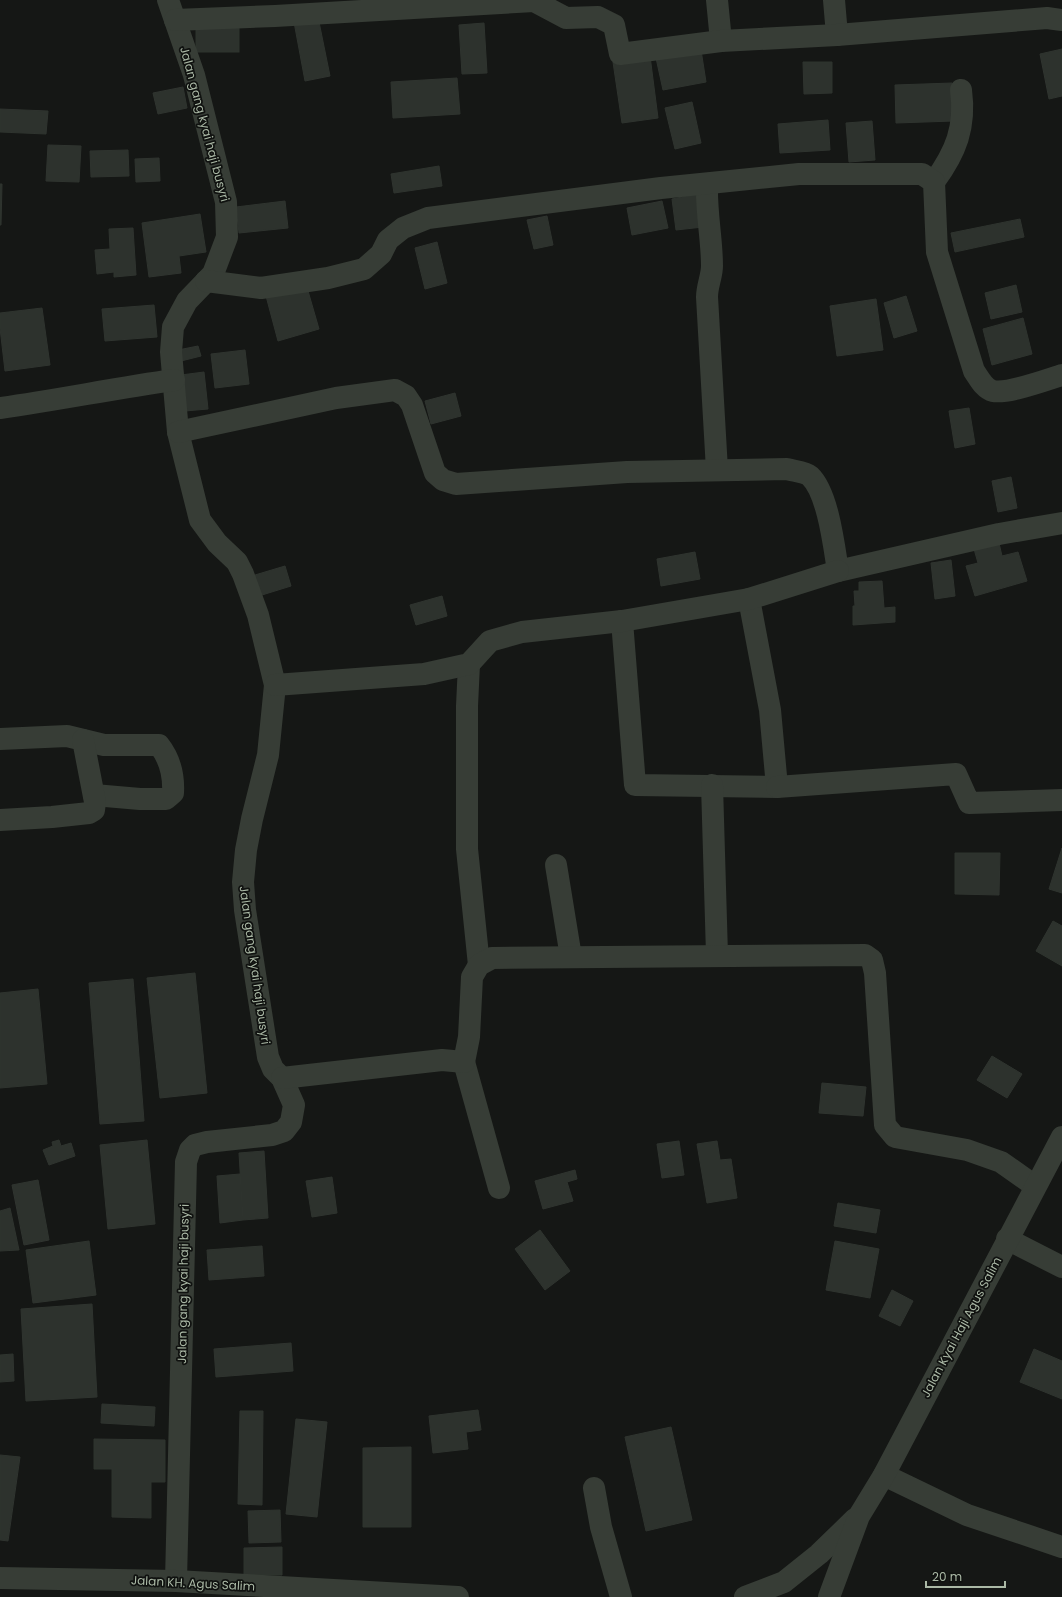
<svg xmlns="http://www.w3.org/2000/svg" width="1062" height="1597" font-family="Poppins,sans-serif">
  <style>
    .building { fill: #2d322d; stroke: #2f342f }
    .lines { fill: none; stroke-linecap: round; stroke-linejoin: round }
    .minor { stroke: #373d36; stroke-width: 22 }
    .labels { text-anchor: middle; dominant-baseline: central; stroke-width: 3.5; stroke-linejoin: round; paint-order: stroke }
    .street-label { font-size: 12px; fill: #abb9a6; stroke: #101210 }
  </style>
  <rect width="100%" height="100%" fill="#151715"/>
  <g class="building">
    <path d="M318 17 330 76 305 81 294 22Z"/>
    <path d="M484 23 487 73 462 74 459 25Z"/>
    <rect x="196" y="24" width="43" height="28"/>
    <path d="M1062 49V96L1049 99 1040 54Z"/>
    <path d="M701 50 706 82 663 90 656 58Z"/>
    <path d="M650 56 658 118 622 123 613 62Z"/>
    <path d="M803 62H832V93L804 94Z"/>
    <path d="M457 78 460 114 393 118 391 82Z"/>
    <path d="M952 83 953 121 896 123 895 85Z"/>
    <path d="M183 87 187 108 158 114 153 93Z"/>
    <path d="M692 102 701 143 675 149 665 108Z"/>
    <path d="M0 109 48 111 46 134 0 132Z"/>
    <path d="M828 120 830 150 780 153 778 124Z"/>
    <path d="M872 121 875 160 849 162 846 123Z"/>
    <path d="M48 145 81 146 79 182 46 181Z"/>
    <path d="M128 150 129 176 91 177 90 151Z"/>
    <path d="M159 158 160 181 136 182 135 159Z"/>
    <path d="M439 166 442 186 394 193 391 174Z"/>
    <path d="M0 184H2L1 225H0Z"/>
    <path d="M698 194 703 227 676 230 672 199Z"/>
    <path d="M285 201 288 228 239 233 236 207Z"/>
    <path d="M662 201 668 228 632 235 627 208Z"/>
    <path d="M200 214 206 252 179 256 181 273 149 277 142 223Z"/>
    <path d="M547 216 553 245 534 249 527 220Z"/>
    <path d="M1020 219 1024 237 955 252 951 233Z"/>
    <path d="M133 228 136 275 114 277V272L97 274 95 250 110 249 109 229Z"/>
    <path d="M437 242 447 283 425 289 415 248Z"/>
    <path d="M306 284 319 329 278 341 266 296Z"/>
    <path d="M1016 285 1022 312 991 319 985 293Z"/>
    <path d="M906 296 917 331 894 338 884 303Z"/>
    <path d="M876 299 883 350 837 356 830 306Z"/>
    <path d="M154 305 157 337 105 341 102 309Z"/>
    <path d="M42 308 50 365 5 371 0 328V313Z"/>
    <path d="M1023 318 1032 354 992 365 983 329Z"/>
    <path d="M198 346 201 356 181 361 178 350Z"/>
    <path d="M245 350 249 384 215 388 211 354Z"/>
    <path d="M204 372 208 409 185 411 181 375Z"/>
    <path d="M455 393 461 416 431 424 425 401Z"/>
    <path d="M969 408 975 444 955 448 949 411Z"/>
    <path d="M1011 477 1017 508 998 512 992 481Z"/>
    <path d="M999 543 1002 556 1018 552 1027 581 975 596 966 566 978 563 974 549Z"/>
    <path d="M695 552 700 579 661 586 657 559Z"/>
    <path d="M951 560 955 596 935 599 931 563Z"/>
    <path d="M285 566 291 586 262 595 255 575Z"/>
    <path d="M882 581 884 608 895 607V622L853 625V606H855L854 591H859V582Z"/>
    <path d="M442 596 447 616 416 625 410 605Z"/>
    <path d="M1062 848V893L1049 889Z"/>
    <path d="M955 853H1000L999 895 955 894Z"/>
    <path d="M1053 921 1062 926V966L1036 951Z"/>
    <path d="M195 973 207 1093 160 1098 147 978Z"/>
    <path d="M133 979 144 1121 100 1124 89 983Z"/>
    <path d="M38 989 47 1084 0 1088V993Z"/>
    <path d="M992 1056 1022 1074 1007 1098 977 1080Z"/>
    <path d="M822 1083 866 1087 863 1116 819 1113Z"/>
    <path d="M59 1140 61 1146 71 1143 75 1156 49 1165 43 1150 53 1146 52 1142Z"/>
    <path d="M147 1140 155 1224 108 1229 100 1145Z"/>
    <path d="M679 1141 684 1175 662 1178 657 1144Z"/>
    <path d="M717 1141 720 1160 731 1159 737 1198 707 1203 697 1144Z"/>
    <path d="M264 1151 268 1218 243 1220 239 1153Z"/>
    <path d="M575 1170 577 1179 567 1182 573 1201 543 1209 535 1181Z"/>
    <path d="M240 1174 243 1220 220 1223 217 1176Z"/>
    <path d="M332 1177 337 1213 312 1217 306 1181Z"/>
    <path d="M38 1180 49 1240 24 1245 12 1185Z"/>
    <path d="M838 1203 880 1210 876 1233 834 1226Z"/>
    <path d="M10 1208 19 1250 0 1251V1211Z"/>
    <path d="M540 1230 570 1271 545 1290 515 1249Z"/>
    <path d="M89 1241 96 1295 33 1303 26 1250Z"/>
    <path d="M835 1241 879 1249 870 1298 826 1290Z"/>
    <path d="M262 1246 264 1276 209 1280 207 1250Z"/>
    <path d="M892 1290 913 1301 900 1326 879 1316Z"/>
    <path d="M92 1304 97 1397 26 1401 21 1309Z"/>
    <path d="M291 1343 293 1371 216 1377 214 1349Z"/>
    <path d="M1034 1349 1062 1361V1399L1020 1382Z"/>
    <path d="M13 1354 14 1381 0 1382V1355Z"/>
    <path d="M102 1404 155 1407 154 1426 101 1423Z"/>
    <path d="M478 1410 481 1430 466 1432 468 1449 433 1453 429 1416Z"/>
    <path d="M240 1411H263L262 1505 238 1504Z"/>
    <path d="M296 1419 327 1422 317 1517 286 1514Z"/>
    <path d="M671 1427 692 1520 646 1531 625 1437Z"/>
    <path d="M94 1439 165 1440V1482H151V1518L112 1517V1469H94Z"/>
    <path d="M411 1447V1527H363V1448Z"/>
    <path d="M0 1455 20 1457 8 1541 0 1540Z"/>
    <path d="M280 1510 281 1542 249 1543 248 1511Z"/>
    <path d="M282 1547V1575H244V1548Z"/>
  </g>
  <g class="lines">
    <g class="minor">
      <path d="M168 0 194 75 226 202 227 237 213 274 187 301 173 327 171 352 178 432 200 520 217 543 237 562 243 574 258 615 275 685 268 755 252 819 246 850 243 882 245 910 268 1057 273 1069 282 1078 294 1105 291 1122 284 1131 272 1135 207 1142 195 1145 190 1150 186 1162 176 1581"/>
      <path d="M717 0 721 41"/>
      <path d="M834 0 837 35"/>
      <path d="M175 20 275 16 534 1 566 18 598 17 614 25 620 54 721 41 837 35 1047 18 1062 20"/>
      <path d="M934 182C956 152 966 127 961 90"/>
      <path d="M707 184C706 212 712 239 712 266 712 276 707 286 707 297L717 470"/>
      <path d="M206 281 261 288 328 278 364 269 381 254 388 240 403 228 428 218 661 188 799 174H922L934 182 937 252 974 371C979 378 984 389 993 391 1008 394 1046 380 1062 375"/>
      <path d="M0 408C58 400 116 388 174 380"/>
      <path d="M178 432 336 398 395 390 406 396 412 405 435 473 443 480 456 484 627 472 787 469C793 471 805 472 810 476 828 493 834 546 838 571L999 534 1062 523"/>
      <path d="M622 621 635 785 777 787 770 710 749 599"/>
      <path d="M469 664 467 706V849L479 965"/>
      <path d="M275 685 424 674 469 664 490 641 522 632 622 621 749 599 838 571"/>
      <path d="M0 739 67 736 104 745H159C170 759 174 775 173 793L166 799H140L94 795"/>
      <path d="M712 785 717 955"/>
      <path d="M777 787 956 774 969 803 1062 800"/>
      <path d="M0 820 52 817 89 813 94 810 95 802 83 740"/>
      <path d="M556 865 571 957"/>
      <path d="M464 1062 499 1188"/>
      <path d="M282 1078 442 1060 464 1062 469 1037 472 977 479 965 492 958 865 955 872 960 875 973 885 1125 895 1137 967 1150 1001 1162 1035 1186"/>
      <path d="M1007 1239 1062 1267"/>
      <path d="M884 1475 967 1515 1062 1547"/>
      <path d="M594 1488 601 1527 621 1597"/>
      <path d="M0 1578 176 1581 458 1597"/>
      <path d="M745 1597 784 1582 819 1554 855 1519"/>
      <path d="M829 1597 859 1516 884 1475 1062 1137"/>
    </g>
  </g>
  <g class="labels">
    <g class="street-label">
      <text transform="translate(205 124) rotate(75)">Jalan gang kyai haji busyri</text>
      <text transform="translate(255 965) rotate(82)">Jalan gang kyai haji busyri</text>
      <text transform="translate(183 1284) rotate(-89)">Jalan gang kyai haji busyri</text>
      <text transform="translate(961 1327) rotate(-62)">Jalan Kyai Haji Agus Salim</text>
      <text transform="translate(193 1583) rotate(3)">Jalan KH. Agus Salim</text>
    </g>
  </g>
  <path d="M926 1581v6h79v-6" fill="none" stroke="#abb9a6" stroke-width="2"/>
  <text x="932" y="1581" font-size="12" fill="#abb9a6" stroke="#101210" stroke-width="3" paint-order="stroke">20 m</text>
</svg>
